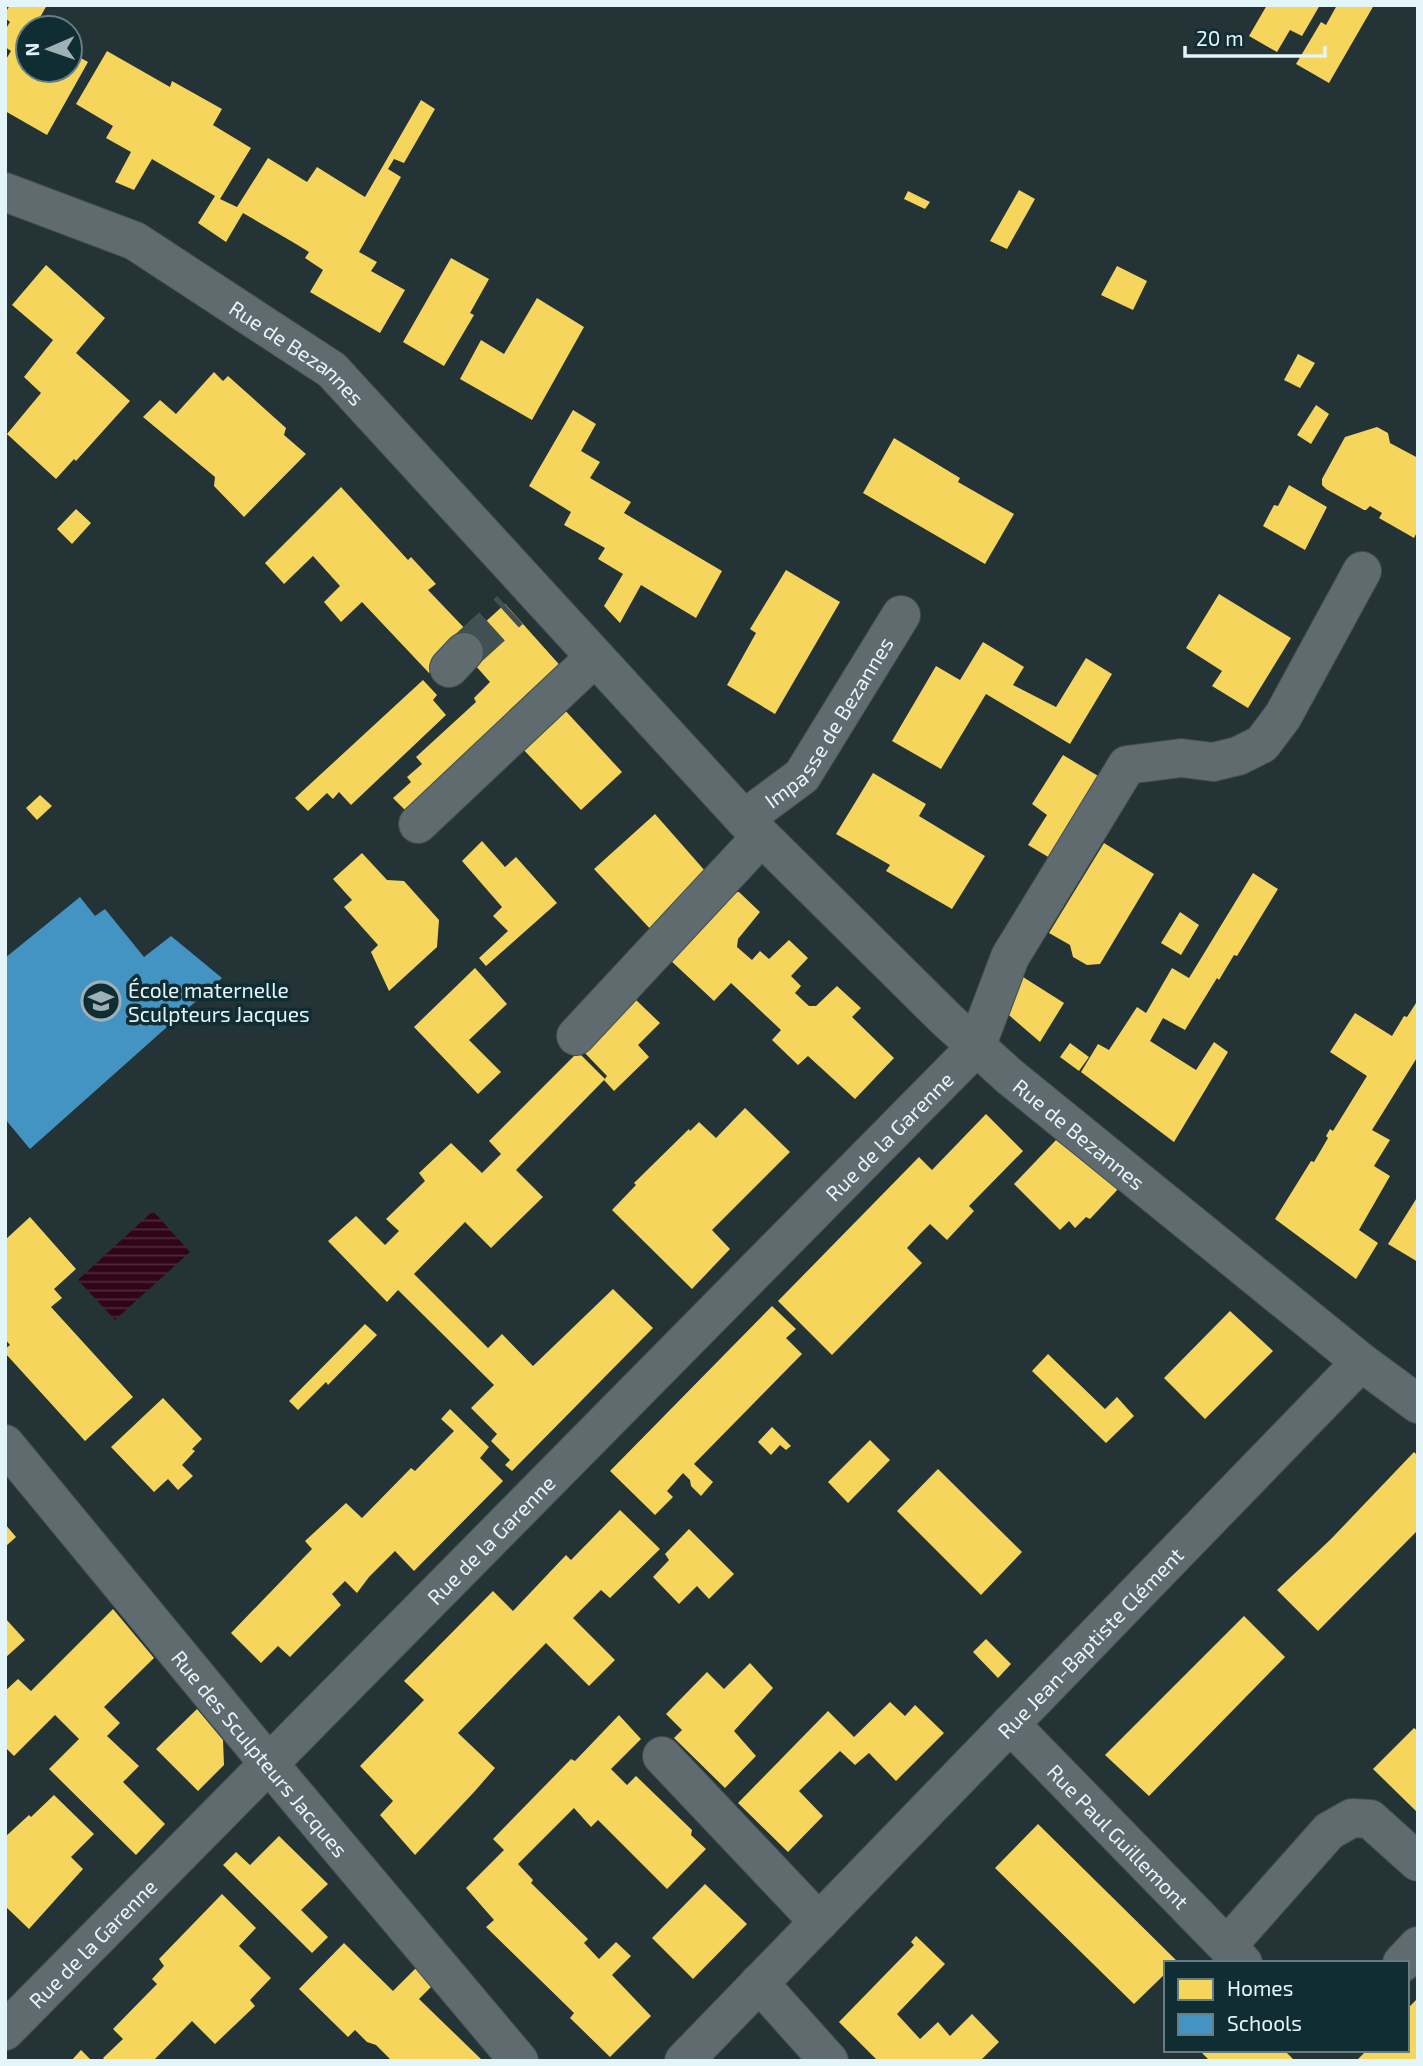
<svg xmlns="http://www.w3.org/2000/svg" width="1423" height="2066" font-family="'Exo 2',sans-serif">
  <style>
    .water { fill: url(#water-rules) }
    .homes { fill: #f6d55c }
    .schools { fill: #4393c3 }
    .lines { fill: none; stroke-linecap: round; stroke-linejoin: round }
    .minor-tunnel { stroke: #405053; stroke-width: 38; stroke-dasharray: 38 19; stroke-linecap: butt }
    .minor-casing { stroke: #404e51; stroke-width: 40 }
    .minor { stroke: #5f6b6e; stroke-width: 38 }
    .labels { text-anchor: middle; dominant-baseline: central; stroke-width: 7; stroke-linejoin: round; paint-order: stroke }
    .street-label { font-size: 21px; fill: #e4f5f9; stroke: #102d34 }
    .poi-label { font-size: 21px; fill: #e4f5f9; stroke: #102d34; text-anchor: start }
  </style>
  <defs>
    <pattern id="water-rules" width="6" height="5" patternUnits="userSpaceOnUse" patternTransform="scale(1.75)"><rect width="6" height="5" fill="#300517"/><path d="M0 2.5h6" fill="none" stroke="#4e2a3a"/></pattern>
  </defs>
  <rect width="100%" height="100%" fill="#233336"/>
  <path class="water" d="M153 1211 190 1252 115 1320 78 1280Z"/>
  <g class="homes">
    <path d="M10 5H47L34 28H28V70H70V52L88 62 47 135 5 111V61L11 51 5 47V30L10 22 5 18V13Z"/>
    <path d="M1267 5H1320L1302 36 1290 30 1277 52 1249 36Z"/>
    <path d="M1337 5H1374L1329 83 1296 64 1321 22 1326 25Z"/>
    <path d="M107 51 170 87 172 81 222 109 213 125 251 148 220 199 237 207 268 158 307 182 317 167 365 197 421 100 435 109 404 163 394 159 388 169 401 177 359 252 377 262 371 271 405 290 380 333 310 292 323 270 305 258 309 252 296 244 243 213 226 242 198 223 215 196 157 162 152 159 134 190 115 182 131 152 106 138 113 126 76 104Z"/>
    <path d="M1019 190 1035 199 1007 249 990 241Z"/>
    <path d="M908 191 930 202 925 209 904 199Z"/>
    <path d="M451 258 489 279 470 313 474 315 444 366 403 342Z"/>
    <path d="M46 265 105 318 76 353 130 401 76 461 74 459 56 479 7 434 41 393 24 377 53 340 12 305Z"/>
    <path d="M1117 266 1147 281 1133 310 1101 295Z"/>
    <path d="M537 298 584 327 532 420 460 379 481 340 504 354Z"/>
    <path d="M1298 354 1315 363 1300 388 1284 380Z"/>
    <path d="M214 372 223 381 228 376 286 428 284 435 306 454 244 517 214 486 215 477 143 417 160 400 176 414Z"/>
    <path d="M1316 405 1329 414 1311 444 1297 435Z"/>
    <path d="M573 410 596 424 581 451 600 462 590 478 631 502 624 513 722 571 696 618 641 585 620 623 604 606 623 574 598 559 605 548 564 525 571 512 529 486Z"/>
    <path d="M1377 427 1388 433 1390 443 1418 458V530L1414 538 1379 518 1382 513 1370 506 1366 510H1364L1326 489 1322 485V479L1345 437Z"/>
    <path d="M894 438 960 478 958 482 1014 514 985 564 863 493Z"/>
    <path d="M1289 485 1327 507 1305 550 1263 526 1274 505 1278 506Z"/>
    <path d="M341 487 408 560 411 557 436 584 428 590 471 635 505 604 565 671 407 812 393 798 411 782 407 777 422 764 416 757 476 702 474 698 490 682 459 647 429 673 362 602 341 622 324 602 340 586 313 556 284 584 265 563Z"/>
    <path d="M76 509 91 523 72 544 57 529Z"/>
    <path d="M786 570 840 602 775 714 727 685 756 633 750 629Z"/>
    <path d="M1219 594 1291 638 1248 708 1212 686 1222 671 1186 648Z"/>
    <path d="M983 642 1024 667 1013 685 1056 707 1086 658 1112 674 1070 744 986 694 941 769 892 741 936 666 960 680Z"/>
    <path d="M423 680 437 695 433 700 446 715 351 805 339 792 333 799 327 793 308 811 295 798Z"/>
    <path d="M562 707 622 772 581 810 520 746Z"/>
    <path d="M1063 755 1105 780 1055 861 1028 845 1047 815 1032 804Z"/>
    <path d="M873 773 926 804 919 816 985 856 952 909 886 871 890 865 836 834Z"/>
    <path d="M40 795 52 806 37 820 26 808Z"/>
    <path d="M655 814 713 880 655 934 594 869Z"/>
    <path d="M482 841 505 867 516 857 557 903 486 966 479 958 508 931 493 916 502 907 462 861Z"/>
    <path d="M1104 843 1154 874 1100 964 1087 965 1073 957 1070 945 1049 933Z"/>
    <path d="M362 853 387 880 404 881 439 920 437 947 389 991 371 952 378 945 344 907 352 900 333 879Z"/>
    <path d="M1253 873 1278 889 1237 956 1234 955 1219 980 1217 978 1185 1030 1163 1018 1150 1041 1196 1070 1214 1042 1228 1052 1174 1142 1081 1072 1098 1044 1109 1050 1137 1007 1146 1013 1172 968 1189 978Z"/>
    <path d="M739 892 760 912 738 939 737 947 752 960 760 951 769 959 789 940 808 958 791 976 801 986 795 993 809 1006H816L837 986 861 1008 852 1017 894 1058 855 1099 808 1056 798 1065 772 1040 781 1030 731 983 714 1001 669 959 730 893Z"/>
    <path d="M1180 912 1199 925 1181 955 1161 943Z"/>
    <path d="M475 968 507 1004 469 1040 501 1072 478 1094 414 1027Z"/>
    <path d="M1023 977 1064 1003 1040 1042 1003 1010Z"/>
    <path d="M634 998 660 1023 638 1045 649 1057 614 1091 604 1080 607 1076 582 1050Z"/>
    <path d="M1416 1003 1418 1004V1056L1372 1130 1390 1140 1374 1166 1390 1176 1359 1230 1378 1243 1356 1279 1275 1219 1311 1161 1314 1162 1328 1138 1326 1136 1330 1129 1333 1131 1367 1076 1330 1052 1355 1013 1392 1036 1404 1016 1407 1017Z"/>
    <path d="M1070 1043 1089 1057 1079 1071 1060 1057Z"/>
    <path d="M578 1052 605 1079 516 1170 543 1197 491 1248 465 1222 414 1274 488 1348 502 1334 533 1366 613 1289 653 1328 512 1471 505 1465 510 1460 491 1441 497 1434 471 1408 494 1385 398 1290 387 1302 328 1241 356 1216 385 1245 399 1231 386 1219 425 1181 419 1173 451 1143 482 1173 501 1154 489 1141Z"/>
    <path d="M745 1108 790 1152 712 1230 730 1249 692 1289 612 1210 636 1185 634 1183 689 1129 690 1131 699 1122 716 1138Z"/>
    <path d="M986 1114 1023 1151 969 1206 974 1211 947 1240 930 1224 920 1234 907 1248 922 1263 832 1355 778 1301 919 1157 932 1170Z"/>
    <path d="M1056 1140 1119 1188 1090 1219 1086 1217 1075 1228 1069 1221 1060 1230 1014 1184Z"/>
    <path d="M1418 1196V1262L1388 1244Z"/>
    <path d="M30 1217 76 1269 54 1289 62 1298 51 1307 133 1397 85 1441 5 1353V1349L10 1345 5 1339V1240Z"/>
    <path d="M772 1306 796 1329 786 1338 802 1354 694 1464 713 1482 701 1496 691 1486 690 1480 683 1473 667 1491 673 1497 655 1515 610 1471Z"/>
    <path d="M1230 1311 1273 1351 1205 1419 1164 1378Z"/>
    <path d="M365 1324 377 1335 328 1385 326 1382 298 1410 289 1401Z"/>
    <path d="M1048 1354 1105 1409 1117 1397 1134 1416 1106 1443 1032 1371Z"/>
    <path d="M163 1398 202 1439 192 1449 195 1451 182 1465 193 1476 178 1490 168 1479 154 1492 111 1447Z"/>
    <path d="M450 1409 489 1447 480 1458 503 1481 414 1571 395 1551 369 1577 357 1593 345 1581 332 1594 341 1605 290 1657 278 1646 261 1663 231 1633 312 1549 305 1541 346 1503 362 1518 411 1468 415 1471 454 1431 441 1419Z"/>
    <path d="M772 1427 791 1446 786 1450 780 1445 771 1455 758 1442Z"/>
    <path d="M870 1440 890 1460 848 1503 828 1482Z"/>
    <path d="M1414 1452 1418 1456V1530L1318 1631 1277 1590 1331 1539Z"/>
    <path d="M938 1469 1022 1552 981 1595 897 1511Z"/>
    <path d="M620 1510 660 1549 610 1598 601 1590 573 1618 615 1660 589 1686 546 1643 458 1733 495 1768 475 1791 415 1855 380 1815 393 1801 360 1766 424 1700 404 1681 493 1591 513 1611 566 1555 571 1560Z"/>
    <path d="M5 1524 16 1537 5 1547Z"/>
    <path d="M689 1529 734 1574 709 1599 697 1586 679 1604 653 1577 669 1560 665 1554Z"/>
    <path d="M113 1609 154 1658 104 1707 120 1723 107 1736 139 1766 123 1782 165 1824 136 1855 49 1769 79 1739 55 1715 14 1756 5 1747V1691L18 1679 31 1691Z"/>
    <path d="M1244 1616 1285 1657 1149 1796 1105 1755Z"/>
    <path d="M5 1618 25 1640 5 1658Z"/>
    <path d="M986 1639 1011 1664 998 1678 973 1652Z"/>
    <path d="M750 1663 773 1688 734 1731 756 1756 725 1788 674 1738 682 1730 666 1714 707 1672 724 1689Z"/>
    <path d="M890 1702 905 1716 915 1705 944 1733 896 1781 869 1753 855 1765 840 1751 799 1791 823 1816 788 1852 738 1803 828 1711 854 1737Z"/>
    <path d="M197 1709 223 1740 224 1765 198 1791 156 1749Z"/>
    <path d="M619 1715 641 1739 611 1769 627 1785 636 1776 692 1830 691 1835 706 1849 667 1889 598 1820 591 1827 574 1808 518 1864 533 1880 531 1883 588 1939 584 1943 599 1959 616 1942 631 1956 612 1975 651 2016 610 2057 570 2018 574 2013 486 1927 494 1920 466 1888 504 1850 493 1839 571 1759 575 1761Z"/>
    <path d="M1414 1728 1418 1731V1813L1373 1769Z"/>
    <path d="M54 1795 94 1834 71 1857 83 1869 29 1929 5 1906V1837L29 1815 31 1817Z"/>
    <path d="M1038 1824 1179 1963H1166V1973L1134 2004 995 1868Z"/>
    <path d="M279 1836 328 1884 301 1910 328 1937 312 1953 223 1865 236 1852 250 1865Z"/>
    <path d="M705 1884 747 1924 693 1979 652 1938Z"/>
    <path d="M222 1894 256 1928 239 1946 271 1978 250 2000 255 2006 215 2044 192 2021 153 2061H106L103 2058 123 2039 113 2029 157 1984 152 1979 164 1966 159 1959Z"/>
    <path d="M916 1936 945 1964 897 2014 920 2039 938 2022 950 2036 972 2014 999 2042 980 2061H878L839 2022 914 1945 911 1942Z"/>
    <path d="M344 1943 393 1991 419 1965 435 1983 419 1999 483 2061H392L376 2045 367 2042 355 2030 348 2037 299 1989Z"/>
    <path d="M1418 1998V2061H1360L1358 2059 1367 2050H1407V2009Z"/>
    <path d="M81 2050 92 2061H71Z"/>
    <path d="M1199 2050H1284L1295 2061H1210Z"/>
  </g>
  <path class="schools" d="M80 897 95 916 105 909 144 957 171 936 222 978 30 1149 5 1119V958Z"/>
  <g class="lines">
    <path class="minor-tunnel" d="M464 652 510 610"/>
    <g class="minor-casing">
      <g id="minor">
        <path id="s1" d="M5 192 135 241 332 370 744 819 947 1020 1009 1076 1361 1362 1418 1404"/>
        <path d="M449 668 464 652"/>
        <path id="s2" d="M744 819 802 776 901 615"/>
        <path d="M418 824 595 657"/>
        <path d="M576 1036 761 837"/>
        <path id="s3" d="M5 1444 269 1764 519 2061"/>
        <path id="s4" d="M1010 1724 1243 1963"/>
        <path d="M662 1756 819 1922"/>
        <path d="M1227 1946 1329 1831 1352 1818 1370 1819 1418 1862"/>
        <path d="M1402 1963 1418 1946"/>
        <path d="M759 1983 829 2061"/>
        <path id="s5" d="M5 2031 976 1047 1010 957 1127 765 1181 758 1213 762 1238 756 1262 744 1283 716 1362 571"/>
        <path id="s6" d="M684 2061 1361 1362"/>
      </g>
    </g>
    <use href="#minor" class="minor"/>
  </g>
  <defs>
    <g id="school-ring" transform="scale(2.0125)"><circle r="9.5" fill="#102d34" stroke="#a0b1b5" stroke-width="1.5"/><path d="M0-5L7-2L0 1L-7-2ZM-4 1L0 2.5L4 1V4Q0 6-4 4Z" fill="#a0b1b5"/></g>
  </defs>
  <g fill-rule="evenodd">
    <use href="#school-ring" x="101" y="1001"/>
  </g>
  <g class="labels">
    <g class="street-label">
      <text stroke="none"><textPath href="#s1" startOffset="336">Rue de Bezannes</textPath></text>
      <text stroke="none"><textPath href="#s2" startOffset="131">Impasse de Bezannes</textPath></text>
      <text stroke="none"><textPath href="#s1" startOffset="1444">Rue de Bezannes</textPath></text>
      <text stroke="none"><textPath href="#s5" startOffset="1258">Rue de la Garenne</textPath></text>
      <text stroke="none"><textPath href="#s5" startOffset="691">Rue de la Garenne</textPath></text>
      <text stroke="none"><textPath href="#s6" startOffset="583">Rue Jean-Baptiste Clément</textPath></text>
      <text stroke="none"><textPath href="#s3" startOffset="401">Rue des Sculpteurs Jacques</textPath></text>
      <text stroke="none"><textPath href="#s4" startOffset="156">Rue Paul Guillemont</textPath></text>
      <text stroke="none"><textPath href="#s5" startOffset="124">Rue de la Garenne</textPath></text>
    </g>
    <g class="poi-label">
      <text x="128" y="989">École maternelle<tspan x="128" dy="24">Sculpteurs Jacques</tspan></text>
    </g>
  </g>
  <rect width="1423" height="2066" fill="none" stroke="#e4f5f9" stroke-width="14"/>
  <rect x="1164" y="1961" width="245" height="91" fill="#102d34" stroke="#657d83" stroke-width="2"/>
  <rect x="1178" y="1979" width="35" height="21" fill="#f6d55c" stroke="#657d83" stroke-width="2"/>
  <text x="1227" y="1996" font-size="21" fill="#e4f5f9">Homes</text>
  <rect x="1178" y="2014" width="35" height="21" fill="#4393c3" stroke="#657d83" stroke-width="2"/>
  <text x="1227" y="2031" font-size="21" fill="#e4f5f9">Schools</text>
  <g transform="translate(49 49) rotate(268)"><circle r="33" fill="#102d34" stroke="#657d83" stroke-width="2"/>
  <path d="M0-5L12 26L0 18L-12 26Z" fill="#a0b1b5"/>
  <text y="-10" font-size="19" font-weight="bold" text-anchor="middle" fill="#e4f5f9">N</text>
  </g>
  <path d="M1185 46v10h140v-10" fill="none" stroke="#e4f5f9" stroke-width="3.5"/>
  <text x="1196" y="46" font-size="21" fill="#e4f5f9" stroke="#102d34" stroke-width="5" paint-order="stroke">20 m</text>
</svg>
